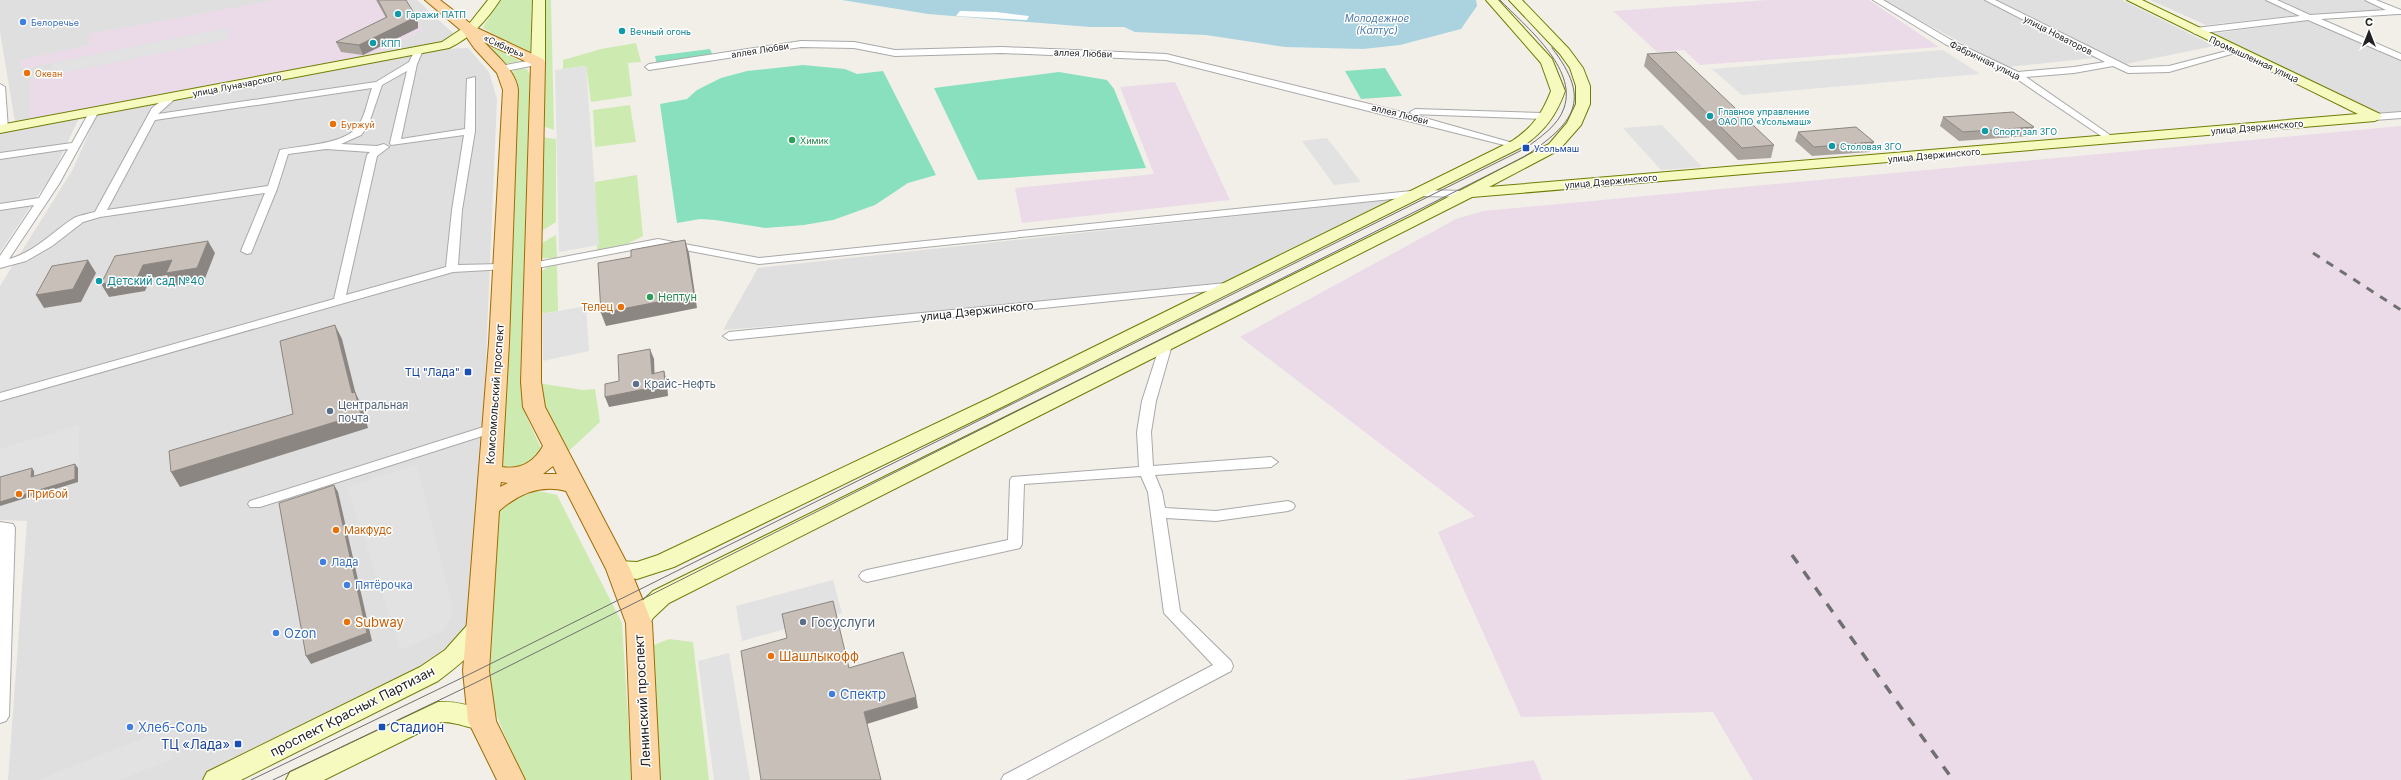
<svg xmlns="http://www.w3.org/2000/svg" width="2401" height="780" font-family="Inter,sans-serif">
  <style>
    .residential { fill: #e0dfdf }
    .industrial { fill: #ebdbe8 }
    .grass { fill: #cdebb0 }
    .pitch { fill: #88e0be }
    .parking { fill: #e2e2e2 }
    .water { fill: #aad3df }
    .pier { fill: #fff }
    .lines { fill: none; stroke-linecap: round; stroke-linejoin: round }
    .street-casing { stroke: #a9a9a9; stroke-width: 2 }
    .secondary-casing { stroke: #707d05; stroke-width: 2 }
    .primary-casing { stroke: #a06b00; stroke-width: 2 }
    .street { fill: #fff; fill-rule: evenodd }
    .secondary { fill: #f7fabf; fill-rule: evenodd }
    .primary { fill: #fcd6a4; fill-rule: evenodd }
    .tram { stroke: #707070; stroke-width: 1 }
    .rail-far1 { stroke: #707070; stroke-width: 3; stroke-dasharray: 8 8; stroke-linecap: butt }
    .rail { stroke: #707070; stroke-width: 3.5; stroke-dasharray: 10 10; stroke-linecap: butt }
    .wall { fill: #aba49e }
    .shaded-wall { fill: #8b8681 }
    .building { fill: #c7bfb8; stroke: #8b8681 }
    .culture-dot { fill: #0f9aa8; stroke: #fff; stroke-width: 1.5 }
    .shop-dot { fill: #3f7fe0; stroke: #fff; stroke-width: 1.5 }
    .food-dot { fill: #e8710a; stroke: #fff; stroke-width: 1.5 }
    .leisure-dot { fill: #2e9e5b; stroke: #fff; stroke-width: 1.5 }
    .transit-dot { fill: #1a4fb4; stroke: #fff; stroke-width: 1.5 }
    .service-dot { fill: #5c6f8a; stroke: #fff; stroke-width: 1.5 }
    .labels { text-anchor: middle; dominant-baseline: central; stroke-width: 3; stroke-linejoin: round; paint-order: stroke }
    .far-culture-label { font-size: 9px; fill: #0d838f; stroke: #fff; text-anchor: start }
    .far-shop-label { font-size: 9px; fill: #366cbe; stroke: #fff; text-anchor: start }
    .far-street-label { font-size: 9px; fill: #222; stroke: #fff }
    .far-food-label { font-size: 9px; fill: #c56008; stroke: #fff; text-anchor: start }
    .far-leisure-label { font-size: 9px; fill: #27864d; stroke: #fff; text-anchor: start }
    .far-transit-label { font-size: 9px; fill: #164399; stroke: #fff; text-anchor: start }
    .far-water-label { font-size: 10px; font-style: italic; fill: #4a7aab; stroke: #fff }
    .culture-label { font-size: 11px; fill: #0d838f; stroke: #fff; text-anchor: start }
    .leisure-label { font-size: 11px; fill: #27864d; stroke: #fff; text-anchor: start }
    .food-label { font-size: 11px; fill: #c56008; stroke: #fff; text-anchor: start }
    .street-label { font-size: 11px; fill: #222; stroke: #fff }
    .transit-label { font-size: 11px; fill: #164399; stroke: #fff; text-anchor: end }
    .service-label { font-size: 11px; fill: #4e5e75; stroke: #fff; text-anchor: start }
    .shop-label { font-size: 11px; fill: #366cbe; stroke: #fff; text-anchor: start }
    .near-food-label { font-size: 13px; fill: #c56008; stroke: #fff; text-anchor: start }
    .near-service-label { font-size: 13px; fill: #4e5e75; stroke: #fff; text-anchor: start }
    .near-shop-label { font-size: 13px; fill: #366cbe; stroke: #fff; text-anchor: start }
    .near-street-label { font-size: 13px; fill: #222; stroke: #fff }
    .near-transit-label { font-size: 13px; fill: #164399; stroke: #fff; text-anchor: start }
  </style>
  <rect width="100%" height="100%" fill="#f2efe9"/>
  <g class="residential">
    <path d="M0 0H417L455 35 442 42 15 122 0 32Z"/>
    <path d="M1882 0H1983L2094 58 2007 67Z"/>
    <path d="M1995 0H2122L2214 46 2126 64Z"/>
    <path d="M2150 0H2265L2300 15 2206 25Z"/>
    <path d="M2276 0H2362L2388 11 2311 15Z"/>
    <path d="M2312 20 2401 59V113L2380 116 2211 34Z"/>
    <path d="M468 48 489 72 497 99 480 499 469 618 463 636 453 650 396 686 201 780H8L27 521 0 520V286L73 169 98 112 445 49Z"/>
    <path d="M79 118 53 173 0 252V132Z"/>
    <path d="M1393 199 1206 291 723 330 758 268Z"/>
  </g>
  <g class="industrial">
    <path d="M275 0H403L423 30 366 59 30 121 31 79 229 39 226 28 22 69 20 60 89 45V34Z"/>
    <path d="M1767 0H1869L1939 47 1700 65 1684 50 1657 52 1613 11Z"/>
    <path d="M1175 82 1230 200 1022 223 1015 188 1154 174 1120 87Z"/>
    <path d="M2401 126V780H1753L1713 712 1521 717 1438 532 1475 516 1240 337 1456 219 1483 211Z"/>
    <path d="M1534 760 1542 780H1403Z"/>
  </g>
  <g class="grass">
    <path d="M499 0H532L530 53H525L483 28Z"/>
    <path d="M543 0H551L554 130 542 126Z"/>
    <path d="M484 39 519 61 503 65 480 40Z"/>
    <path d="M636 43 641 62 628 63 632 96 591 102 586 66 563 69V60L601 49Z"/>
    <path d="M520 68 527 69 530 75 520 380 526 416 544 454 516 472 498 467 511 72Z"/>
    <path d="M630 105 636 142 595 147 593 110Z"/>
    <path d="M542 137 556 139V222L540 232Z"/>
    <path d="M637 175 643 236 627 244 597 250 595 182Z"/>
    <path d="M556 235 557 258H541L540 244Z"/>
    <path d="M557 265 558 311 539 314 540 272 548 267Z"/>
    <path d="M531 382 583 390 595 389 600 422 559 460Z"/>
    <path d="M538 491 557 495 622 623 632 780H523L494 709 486 653 498 516 501 506 525 493Z"/>
    <path d="M669 639 693 642 709 780H661L649 647Z"/>
  </g>
  <g class="pitch">
    <path d="M710 49 713 56 657 65 655 56Z"/>
    <path d="M803 65 845 69 857 74 883 71 936 175 908 183 875 205 833 220 804 225 765 228 715 220 700 219 677 223 660 104 687 99 697 90 721 78 747 71Z"/>
    <path d="M1385 68 1402 96 1361 99 1345 71Z"/>
    <path d="M1059 72 1107 80 1114 89 1146 168 978 180 934 88Z"/>
  </g>
  <g class="parking">
    <path d="M226 28 230 39 31 79V74L51 70V64Z"/>
    <path d="M1943 50 1980 74 1742 95 1712 69Z"/>
    <path d="M586 66 599 245 559 252 555 70Z"/>
    <path d="M1662 125 1702 167 1661 170 1623 128Z"/>
    <path d="M1327 138 1361 182 1334 185 1302 141Z"/>
    <path d="M586 306 589 351 543 361 542 314Z"/>
    <path d="M79 425V465L36 479V469L0 480V449Z"/>
    <path d="M417 465 452 604 451 619 443 631 401 650 347 487Z"/>
    <path d="M833 580 842 613 742 641 736 606Z"/>
    <path d="M729 653 750 780H714L698 661Z"/>
    <path d="M169 728 172 759 120 780H38Z"/>
  </g>
  <path class="water" d="M842 0H1476L1477 6 1461 29 1400 45 1363 49 1285 47 1206 35 1135 32 1124 27H1090L928 14Z"/>
  <path class="pier" d="M960 11 996 12 1029 16 1027 20 956 16Z"/>
  <g class="lines">
    <g class="street-casing">
      <g id="street">
        <path d="M1873 0H1883L1951 40 2018 72 2074 67 2105 62 1985 0H1995L2130 67 2169 66 2238 48 2242 51 2169 72 2128 73 2113 66 2074 73 2026 77 2113 137V141L2110 142 2014 77 1945 44Z"/>
        <path d="M2266 0H2277L2310 15 2386 10 2365 0H2376L2401 10V14H2398L2321 19 2401 54V60L2308 20 2195 34 2191 31 2195 28 2300 16Z"/>
        <path d="M801 41 854 42 895 50 1002 47 1166 54 1418 116 1513 143 1508 146 1166 60 1002 53 895 56 854 48 801 47 649 70 645 67 649 64Z"/>
        <path d="M416 48 423 50 417 64 401 139 465 129 467 79 475 77V131L462 210 458 265 502 264 508 267 506 269 453 272 0 401V393L334 299 367 155 370 152 326 149 288 154 277 189 251 253 247 254 241 251 265 193 100 217 83 222 52 246 26 261 0 268V256L34 205 0 210V204L39 198 68 149 0 159V153L72 143 91 109 99 111 59 184 9 259C35 252 52 232 74 218 80 215 88 214 95 212L152 108 169 95 177 97 158 114 376 82 409 62ZM407 71 390 143 391 145 464 135 452 210 446 267 346 295 377 156 389 147 384 144 377 146 341 144 361 135 368 126 382 85ZM372 88C368 99 366 112 360 123 349 145 302 145 280 150L268 186 107 210 155 120Z"/>
        <path d="M538 59 541 60V64L500 72 496 69 500 66Z"/>
        <path d="M0 84 5 87 8 129 3 132 0 131Z"/>
        <path d="M1415 109 1543 113 1548 116 1543 119 1412 114 1410 112Z"/>
        <path d="M2401 112V118L2375 120 2370 117 2375 114Z"/>
        <path d="M1421 190 1467 191 1472 194 1467 197 1421 196 759 264 658 245 532 269 526 266 532 263 658 239 759 258Z"/>
        <path d="M1226 283 1232 287 1230 289 729 340 723 336 729 332Z"/>
        <path d="M1166 341 1172 345 1156 401 1151 432 1153 466 1271 457 1278 462 1271 467 1155 475 1162 492 1165 508 1216 511 1288 501 1293 503 1295 506 1293 509 1288 511 1216 521 1166 518 1180 611 1231 661 1233 666 1231 671 1026 780H1001L1004 775 1213 665 1164 613 1148 492 1141 476 1024 484 1022 544 1020 548 867 582 862 580 859 576 862 572 867 570 1008 540 1010 480 1012 477 1139 467 1137 432 1142 401 1160 345Z"/>
        <path d="M493 424 500 428 498 431 260 507H250L248 504 250 501Z"/>
        <path d="M0 522 13 524 15 528 9 716 6 721 0 723Z"/>
      </g>
    </g>
    <g class="secondary-casing">
      <g id="secondary">
        <path d="M488 0H500C486 21 472 37 449 48L0 133V125L442 42 469 24Z"/>
        <path d="M533 0H545V62L538 66 531 62Z"/>
        <path d="M1486 0H1498L1552 59 1565 91C1556 116 1544 132 1522 147L1008 404 674 567 637 579 610 575 607 569 610 563 618 561 637 562 658 555 994 396 1512 141C1532 128 1542 114 1551 91L1541 63Z"/>
        <path d="M1509 0H1522L1569 49 1583 68 1590 86V104L1581 125 1559 150 1489 187 2358 114 2127 0H2142L2380 114 2382 117 2375 121 1472 197 669 603 653 618 647 629 639 632 631 629 627 623 637 606 653 591 1412 216 1549 144 1567 123 1576 104V86L1570 68 1560 54Z"/>
        <path d="M478 619 486 622 490 628C478 650 458 666 438 681L241 780H203L207 772 420 667 445 650 470 622Z"/>
        <path d="M438 702C457 701 474 706 491 714L495 721 491 728C476 733 459 721 441 722L324 780H286L290 772Z"/>
      </g>
    </g>
    <g class="primary-casing">
      <path id="primary" d="M425 0H440L475 27 543 59 545 62 541 266V382L545 407 630 569 652 623 660 780H632L626 623 606 569 566 491C541 484 518 494 499 511L489 671 496 721 525 780H497L468 721 463 671 489 343 503 90 497 73 474 48 463 32ZM484 42 531 64 521 382 523 407 543 446C534 462 520 470 502 467L509 343 518 90C516 71 497 56 484 42ZM553 466 557 474H543ZM501 482 508 483 500 487Z"/>
    </g>
    <use href="#street" class="street"/>
    <use href="#secondary" class="secondary"/>
    <use href="#primary" class="primary"/>
    <g class="tram">
      <path d="M251 780 476 671 1526 148C1540 137 1558 126 1564 108 1578 68 1525 26 1500 0"/>
      <path d="M273 780 477 682 1524 157C1574 123 1593 101 1552 48"/>
    </g>
    <path class="rail-far1" d="M2313 253 2401 310"/>
    <path class="rail" d="M1792 555 1953 780"/>
  </g>
  <g class="wall">
    <path d="M376 0H406L418 23V28L363 55 341 52 336 42 386 18Z"/>
    <path d="M1647 54 1774 145 1771 158 1738 160 1644 66Z"/>
    <path d="M1943 117 2034 127 2030 136 1959 141 1940 126Z"/>
    <path d="M1798 132 1874 142 1870 152 1812 156 1795 141Z"/>
  </g>
  <g class="shaded-wall">
    <path d="M414 13 418 23V28L363 55 359 45Z"/>
    <path d="M685 240 689 253 697 308 606 326 601 313Z"/>
    <path d="M208 241 215 253 204 281 173 286 167 275 151 278 145 291 109 297 101 284 143 265 172 260Z"/>
    <path d="M88 260 96 273 81 302 44 308 36 295Z"/>
    <path d="M335 325 342 339 359 407 352 393Z"/>
    <path d="M650 349 654 359 655 384 652 374Z"/>
    <path d="M664 371 667 382 668 396 609 407 605 397Z"/>
    <path d="M355 392 362 406 368 428 180 487 171 472Z"/>
    <path d="M75 464 78 468V482L0 506V502Z"/>
    <path d="M32 468 34 471V481L31 477Z"/>
    <path d="M334 485 338 492 372 641 311 664 306 656Z"/>
    <path d="M916 697 918 708 867 724 864 712Z"/>
  </g>
  <g class="building">
    <path d="M378 0H406L414 13V18L359 45 336 42 387 17Z"/>
    <path d="M1676 52 1774 145 1742 148 1647 54Z"/>
    <path d="M2013 112 2034 127 1963 132 1943 117Z"/>
    <path d="M1856 127 1874 142 1814 147 1798 132Z"/>
    <path d="M685 240 694 295 601 313 598 263 631 257V250Z"/>
    <path d="M208 241 197 268 166 273 172 260 143 265 137 278 101 284 115 256Z"/>
    <path d="M88 260 73 289 36 295 52 266Z"/>
    <path d="M335 325 352 393 355 392 361 414 171 472 169 451 293 414 280 341Z"/>
    <path d="M650 349 652 374 664 371 665 385 605 397V384L619 381 618 355Z"/>
    <path d="M75 464V479L0 502V477L32 468 31 477Z"/>
    <path d="M334 485 367 633 306 656 279 503Z"/>
    <path d="M833 601 849 668 903 652 916 697 864 712 881 780H761L741 651 787 638 782 614Z"/>
  </g>
  <g class="culture-dot">
    <circle cx="398" cy="14" r="4"/>
    <circle cx="622" cy="31" r="4"/>
    <circle cx="373" cy="43" r="4"/>
    <circle cx="1710" cy="116" r="4"/>
    <circle cx="1985" cy="131" r="4"/>
    <circle cx="1832" cy="146" r="4"/>
    <circle cx="99" cy="281" r="4"/>
  </g>
  <g class="shop-dot">
    <circle cx="23" cy="22" r="4"/>
    <circle cx="323" cy="562" r="4"/>
    <circle cx="347" cy="585" r="4"/>
    <circle cx="276" cy="633" r="4"/>
    <circle cx="832" cy="694" r="4"/>
    <circle cx="130" cy="727" r="4"/>
  </g>
  <g class="food-dot">
    <circle cx="27" cy="73" r="4"/>
    <circle cx="333" cy="124" r="4"/>
    <circle cx="621" cy="307" r="4"/>
    <circle cx="19" cy="494" r="4"/>
    <circle cx="336" cy="530" r="4"/>
    <circle cx="347" cy="622" r="4"/>
    <circle cx="771" cy="656" r="4"/>
  </g>
  <g class="leisure-dot">
    <circle cx="792" cy="140" r="4"/>
    <circle cx="650" cy="297" r="4"/>
  </g>
  <g class="transit-dot">
    <rect x="1522" y="144" width="8" height="8" rx="2"/>
    <rect x="464" y="368" width="8" height="8" rx="2"/>
    <rect x="378" y="723" width="8" height="8" rx="2"/>
    <rect x="234" y="740" width="8" height="8" rx="2"/>
  </g>
  <g class="service-dot">
    <circle cx="636" cy="384" r="4"/>
    <circle cx="330" cy="411" r="4"/>
    <circle cx="803" cy="622" r="4"/>
  </g>
  <g class="labels">
    <g class="far-culture-label">
      <text x="406" y="14">Гаражи ПАТП</text>
      <text x="630" y="31">Вечный огонь</text>
      <text x="381" y="43">КПП</text>
      <text x="1718" y="111">Главное управление<tspan x="1718" dy="10">ОАО ПО «Усольмаш»</tspan></text>
      <text x="1993" y="131">Спорт зал ЗГО</text>
      <text x="1840" y="146">Столовая ЗГО</text>
    </g>
    <g class="far-shop-label">
      <text x="31" y="22">Белоречье</text>
    </g>
    <g class="far-street-label">
      <text transform="translate(2058 35) rotate(27)">улица Новаторов</text>
      <text transform="translate(504 46) rotate(24)">«Сибирь»</text>
      <text transform="translate(760 50) rotate(-9)">аллея Любви</text>
      <text transform="translate(1083 53) rotate(2)">аллея Любви</text>
      <text transform="translate(2254 59) rotate(25)">Промышленная улица</text>
      <text transform="translate(1985 60) rotate(26)">Фабричная улица</text>
      <text transform="translate(237 85) rotate(-11)">улица Луначарского</text>
      <text transform="translate(1400 114) rotate(14)">аллея Любви</text>
      <text transform="translate(2257 127) rotate(-5)">улица Дзержинского</text>
      <text transform="translate(1934 155) rotate(-5)">улица Дзержинского</text>
      <text transform="translate(1611 181) rotate(-5)">улица Дзержинского</text>
    </g>
    <g class="far-food-label">
      <text x="35" y="73">Океан</text>
      <text x="341" y="124">Буржуй</text>
    </g>
    <g class="far-leisure-label">
      <text x="800" y="140">Химик</text>
    </g>
    <g class="far-transit-label">
      <text x="1534" y="148">Усольмаш</text>
    </g>
    <g class="far-water-label">
      <text x="1377" y="18">Молодежное<tspan x="1377" dy="12">(Калтус)</tspan></text>
    </g>
    <g class="culture-label">
      <text x="107" y="281">Детский сад №40</text>
    </g>
    <g class="leisure-label">
      <text x="658" y="297">Нептун</text>
    </g>
    <g class="food-label">
      <text x="613" y="307" text-anchor="end">Телец</text>
      <text x="27" y="494">Прибой</text>
      <text x="344" y="530">Макфудс</text>
    </g>
    <g class="street-label">
      <text transform="translate(977 311) rotate(-6)">улица Дзержинского</text>
      <text transform="translate(495 394) rotate(-86)">Комсомольский проспект</text>
    </g>
    <g class="transit-label">
      <text x="460" y="372">ТЦ "Лада"</text>
    </g>
    <g class="service-label">
      <text x="644" y="384">Крайс-Нефть</text>
      <text x="338" y="405">Центральная<tspan x="338" dy="13">почта</tspan></text>
    </g>
    <g class="shop-label">
      <text x="331" y="562">Лада</text>
      <text x="355" y="585">Пятёрочка</text>
    </g>
    <g class="near-food-label">
      <text x="355" y="622">Subway</text>
      <text x="779" y="656">Шашлыкофф</text>
    </g>
    <g class="near-service-label">
      <text x="811" y="622">Госуслуги</text>
    </g>
    <g class="near-shop-label">
      <text x="284" y="633">Ozon</text>
      <text x="840" y="694">Спектр</text>
      <text x="138" y="727">Хлеб-Соль</text>
    </g>
    <g class="near-street-label">
      <text transform="translate(642 701) rotate(-93)">Ленинский проспект</text>
      <text transform="translate(352 711) rotate(-27)">проспект Красных Партизан</text>
    </g>
    <g class="near-transit-label">
      <text x="390" y="727">Стадион</text>
      <text x="230" y="744" text-anchor="end">ТЦ «Лада»</text>
    </g>
  </g>
  <g transform="translate(2369 32)" stroke="#ffffff" stroke-width="3" paint-order="stroke">
  <path d="M0-3L7 15L0 10L-7 15Z" fill="#222222"/>
  <text y="-6" font-size="11" font-weight="bold" text-anchor="middle" fill="#222222">С</text>
  </g>
</svg>
